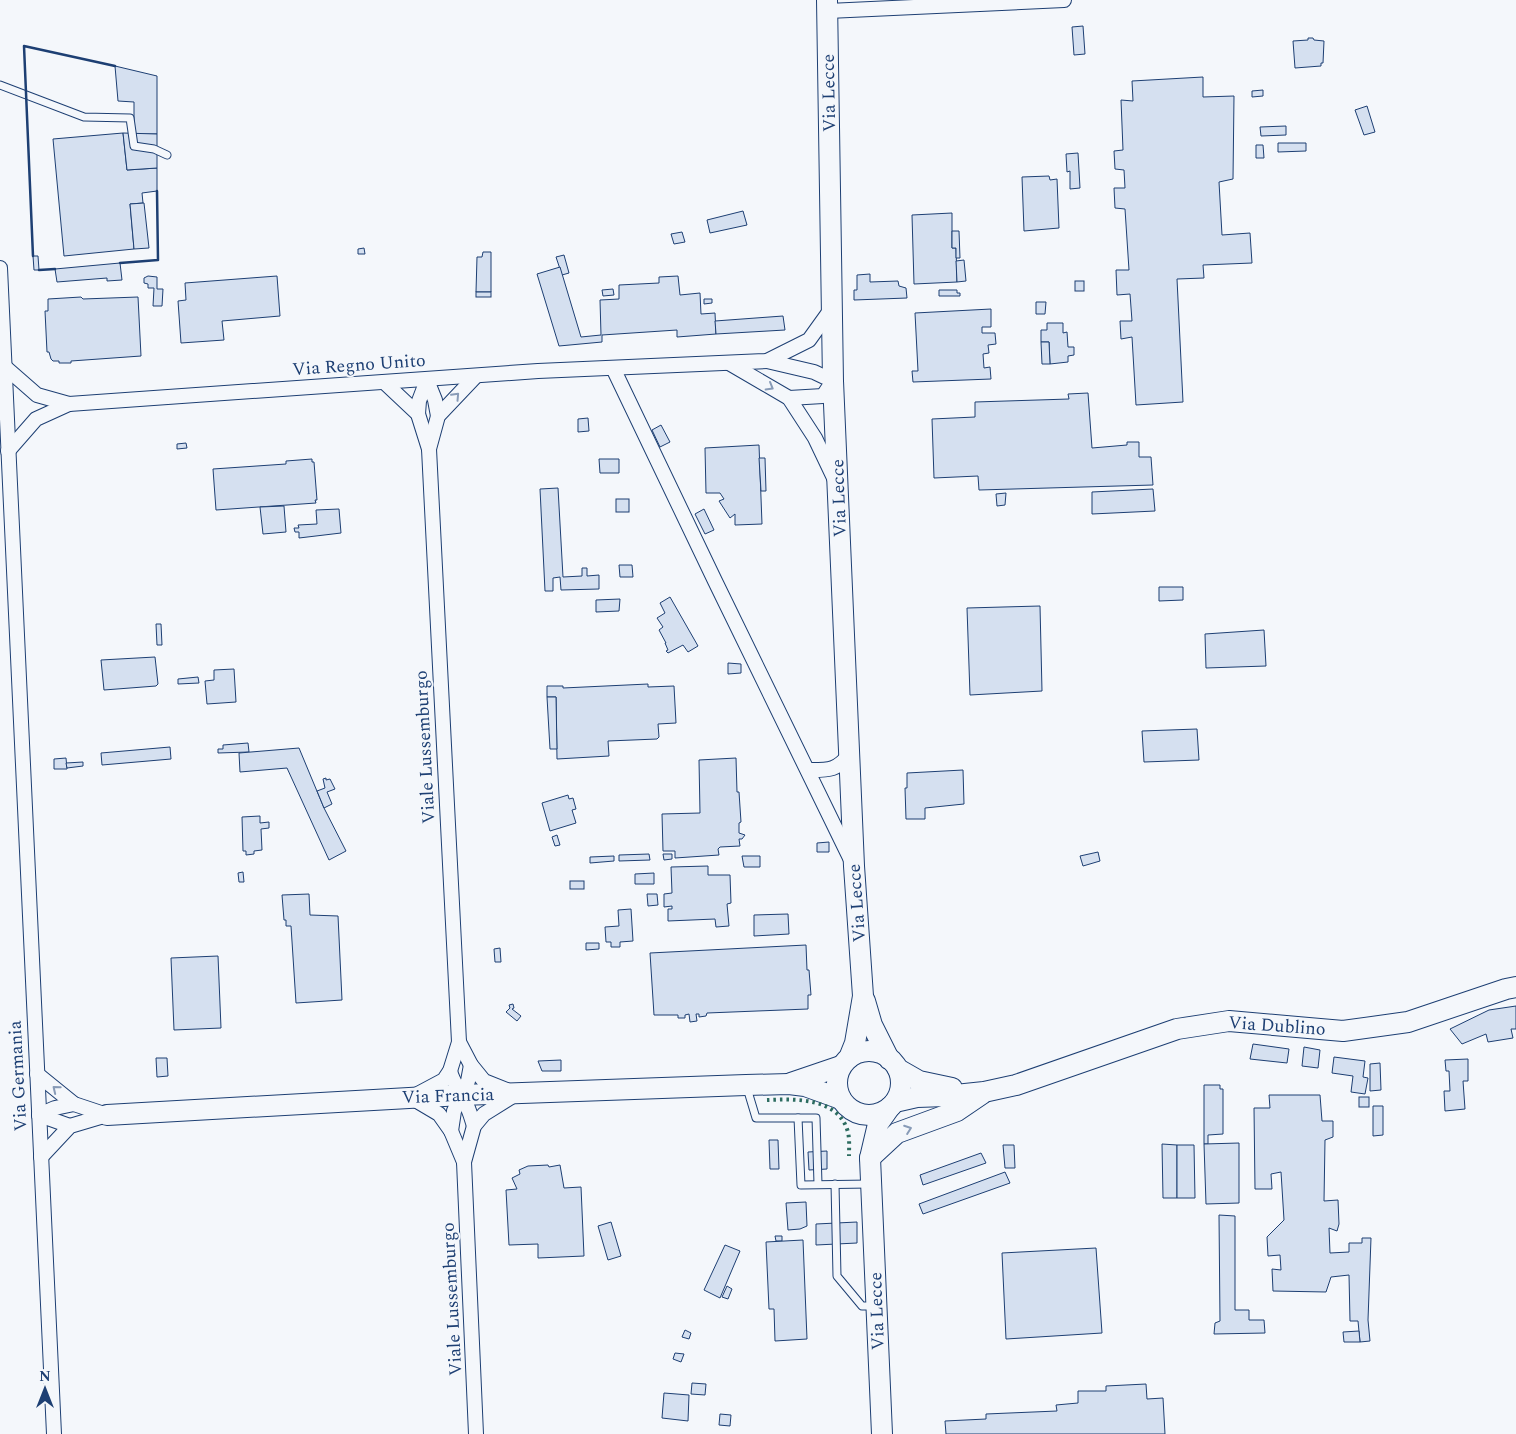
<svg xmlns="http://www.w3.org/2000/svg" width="1516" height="1434" font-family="Spectral,serif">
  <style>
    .building { fill: #d5e0f0; stroke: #1d3f73 }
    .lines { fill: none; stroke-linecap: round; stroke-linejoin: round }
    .lane-casing { stroke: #1d3f73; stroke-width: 9 }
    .street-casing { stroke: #1d3f73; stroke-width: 16 }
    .secondary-casing { stroke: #1d3f73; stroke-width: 22 }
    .lane { stroke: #f4f7fb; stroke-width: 7 }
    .street { stroke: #f4f7fb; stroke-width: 14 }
    .secondary { stroke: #f4f7fb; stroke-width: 20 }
    .hedge { stroke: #2c6c60; stroke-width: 4; stroke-dasharray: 2.5 4; stroke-linecap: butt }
    .wall { stroke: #1d3f73; stroke-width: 2.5 }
    .oneway { stroke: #889bb7 }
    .labels { text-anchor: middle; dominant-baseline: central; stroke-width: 4; stroke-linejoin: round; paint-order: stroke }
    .street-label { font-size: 18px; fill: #1d3f73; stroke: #f4f7fb }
  </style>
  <rect width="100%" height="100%" fill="#f4f7fb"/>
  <g class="building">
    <path d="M1083 26 1085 54 1074 55 1072 27Z"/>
    <path d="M1308 38H1313L1314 40 1324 41 1323 63H1321V66L1295 68 1293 41 1308 40Z"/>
    <path d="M115 66 157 76V134H134V102L118 101Z"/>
    <path d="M1203 77V97L1234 96 1233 179 1219 182 1222 235 1250 233 1252 263 1203 265 1204 278 1177 279 1183 402 1136 405 1132 337 1121 339 1120 321H1132L1130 294 1117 295 1116 270H1129L1125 209 1115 208 1114 188H1125L1124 170 1115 169 1114 151 1123 150 1121 100 1133 101 1132 81Z"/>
    <path d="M1263 90V96L1252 97V91Z"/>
    <path d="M1367 106 1375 132 1364 135 1355 110Z"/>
    <path d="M1286 126V135L1261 136 1260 127Z"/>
    <path d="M123 133 127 170 157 168V191L142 193 143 203 130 204 134 249 64 256 53 139Z"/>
    <path d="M123 133 157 134V168L127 170Z"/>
    <path d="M1278 143H1306V151L1278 152Z"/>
    <path d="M1256 145H1263L1264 158H1256Z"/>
    <path d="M1078 153 1080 188 1070 189V171L1067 172 1066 154Z"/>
    <path d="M1049 176 1050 180 1057 179 1059 228 1024 231 1022 177Z"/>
    <path d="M144 203 149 248 134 249 130 204Z"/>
    <path d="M743 211 747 225 710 233 707 220Z"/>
    <path d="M952 213V248H956L957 282 914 284 912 215Z"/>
    <path d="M952 231H959L960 258H956V248H952Z"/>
    <path d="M682 232 685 242 674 244 671 234Z"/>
    <path d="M364 248 365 254H358V249Z"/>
    <path d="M483 252H491V292H476L477 257H482Z"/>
    <path d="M564 255 569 273 562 275 556 257Z"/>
    <path d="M33 256H38L39 270H34Z"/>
    <path d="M964 260 966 281 957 282 956 261Z"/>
    <path d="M120 263 122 280 107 281V278L57 282 55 269Z"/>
    <path d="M560 267 581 337 601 335 600 300 619 299V285L659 283V277L678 276 680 295 700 293 701 314 715 313 716 334 677 337V330L602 335V342L559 346 537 274Z"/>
    <path d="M870 274V282L898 281 899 286 906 288 907 298 854 300V290H857V275Z"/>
    <path d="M148 276 157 277V289H163L162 306H153L154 288H148V284L144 283V278Z"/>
    <path d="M277 276 280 316 222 321 224 340 181 343 178 301 186 300 185 283Z"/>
    <rect x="1075" y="281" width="9" height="10"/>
    <path d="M613 289 614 295 603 296 602 290Z"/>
    <path d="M939 290H957V293H960V296H939Z"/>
    <rect x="476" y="292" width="15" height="5"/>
    <path d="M81 297 83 299 138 297 141 356 71 361V363H59V361H53L51 359 49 352H47L45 311H48V299Z"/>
    <path d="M704 299H712V303L704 304Z"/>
    <path d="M1036 302H1046L1045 314H1036Z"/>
    <path d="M991 309V327H982V333H995L996 344 988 345 989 353 983 354 984 368 990 367 991 379 913 382 912 371H918L915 313Z"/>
    <path d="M783 316 785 330 716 334 715 321Z"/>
    <path d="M1047 323H1063V333L1067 332 1068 347H1074V355L1068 356V362L1050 364 1049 342H1041V330H1047Z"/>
    <path d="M1041 342H1049L1050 364H1042Z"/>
    <path d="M1088 393 1092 448 1127 445V442H1139V457H1151L1153 485 979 490 978 476 934 478 932 419 975 417V402L1069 399 1068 394Z"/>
    <path d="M588 418 589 431 578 432V419Z"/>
    <path d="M661 425 670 442 660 447 652 430Z"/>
    <path d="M186 443 187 448 177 449V444Z"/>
    <path d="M759 445 762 524 735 525V514L730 518 719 501 724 499 720 493H706L705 448Z"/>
    <path d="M759 458H765L766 491H761Z"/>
    <path d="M312 459V462H314L317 500H315L316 503 216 510 213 469 286 464V461Z"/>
    <path d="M599 459H619V473H600Z"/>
    <path d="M558 488 563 577 582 576V568H587V576L599 575V589L561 590 560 577 553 578V591H545L540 489Z"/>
    <path d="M1153 489 1155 511 1092 514V492Z"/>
    <path d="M1006 493 1005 505 997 506 996 494Z"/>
    <rect x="616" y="499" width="13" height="13"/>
    <path d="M284 506 286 532 263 534 260 507Z"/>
    <path d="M339 509 341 533 299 538V532H295L294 528H299L298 525 317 524 316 510Z"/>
    <path d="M704 509 714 530 705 534 695 514Z"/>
    <path d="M619 565H632L633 577H620Z"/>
    <path d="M1159 587H1183V600L1159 601Z"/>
    <path d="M670 597 698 646 688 652 683 645 668 653 666 651 668 650 665 643H666L659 630 663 627 657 618 665 613 660 603Z"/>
    <path d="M620 599 619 611 596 612V600Z"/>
    <path d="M1040 606 1042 691 970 695 967 608Z"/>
    <path d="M156 624H161L162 645H157Z"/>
    <path d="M1264 630 1266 666 1206 668 1205 634Z"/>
    <path d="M155 657 158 684 156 686 104 690 101 660Z"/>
    <path d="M728 663 741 664V673L728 674Z"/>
    <path d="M234 669 236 702 207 704 205 681 214 680V670Z"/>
    <path d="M198 677 199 683 178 684V679Z"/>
    <path d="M648 684V687L674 686 676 723 658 724 659 737 657 739 608 741 609 756 557 759 556 697H547V686H563V688Z"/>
    <path d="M547 697H556L557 749H550Z"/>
    <path d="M1197 729 1199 760 1144 762 1142 731Z"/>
    <path d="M248 743 249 752 218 753V749H223V745Z"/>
    <path d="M170 747 171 759 102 765 101 753Z"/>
    <path d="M299 748 324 808 346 851 329 860 287 768 240 772 239 753Z"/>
    <path d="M66 758 67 769H54V759Z"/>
    <path d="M736 758 737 792H739L741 822 739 823V833L745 835 742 839H739L740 846 720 847 718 849 719 855 675 858V851H663L662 814 700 813 699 760Z"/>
    <path d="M83 762V766L67 768 66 763Z"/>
    <path d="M963 770 964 804 925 808V819H906L905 788H907V773Z"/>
    <path d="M326 778V780L330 779 335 789 327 792 332 804 324 808 317 791 325 788 323 779Z"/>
    <path d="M568 795 569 799 573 798 576 809 572 810 576 823 550 831 542 803Z"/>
    <path d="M260 816V823L269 822V828L261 829 262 850 254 851V854L246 855V851H243L242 817Z"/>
    <path d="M557 835 560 845 555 846 552 837Z"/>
    <path d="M829 842V852H817V843Z"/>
    <path d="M1098 852 1100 861 1083 866 1080 856Z"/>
    <path d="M649 854 650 860 619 861V855Z"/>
    <path d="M663 854H672V859L664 860Z"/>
    <path d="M614 856V861L590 863V857Z"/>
    <path d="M742 856H760V867H744Z"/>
    <path d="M708 866V875H730L731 903 727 904 729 926 716 927 715 919 668 921V909H672V906L664 907V894L672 893 671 867Z"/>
    <path d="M243 872 244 882H239L238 873Z"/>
    <path d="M654 873V884H635V874Z"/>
    <rect x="570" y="881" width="14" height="8"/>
    <path d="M309 894 310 915 338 916 342 1000 296 1003 291 926H286V920H284L282 895Z"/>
    <path d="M647 894H657L658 905 648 906Z"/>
    <path d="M631 909 633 941 620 942V947H611V942H606L605 927 619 926 618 910Z"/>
    <path d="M788 914 789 934 754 936V915Z"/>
    <path d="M586 943H599V949L586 950Z"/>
    <path d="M806 945 807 970H809L811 995H808V1009L707 1013 706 1016 699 1017V1014H696L697 1021 690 1022 689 1014 685 1015V1018H678V1015H654L650 953Z"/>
    <path d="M500 948 501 962H495L494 949Z"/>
    <path d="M218 956 221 1028 174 1030 171 958Z"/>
    <path d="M513 1004 514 1008 512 1009 521 1016 517 1021 506 1012 510 1008 509 1005Z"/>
    <path d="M1516 1006V1029H1511L1513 1038 1488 1042 1486 1034 1462 1044 1450 1029 1489 1010Z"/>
    <path d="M1253 1044 1289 1049 1287 1063 1250 1059Z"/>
    <path d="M1304 1047 1320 1050 1318 1068 1302 1066Z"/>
    <path d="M1334 1057 1365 1061 1363 1077 1368 1078 1365 1094 1351 1092 1353 1076 1332 1073Z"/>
    <path d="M156 1058H167L168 1076 157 1077Z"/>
    <path d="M1468 1059V1081H1463L1465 1109 1445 1111 1444 1091H1450L1449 1071H1446L1445 1060Z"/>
    <path d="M561 1060V1071H542L538 1061Z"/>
    <path d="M1380 1063 1381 1090 1370 1091V1064Z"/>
    <path d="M1204 1085H1220V1089H1223V1134L1208 1135V1144H1204Z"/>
    <path d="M1269 1095H1320L1322 1121H1333V1137L1325 1140 1324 1201 1338 1200 1339 1224 1337 1231 1329 1228 1330 1253 1349 1252V1243H1362V1238H1371L1368 1320 1370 1341 1360 1342 1358 1321H1350L1349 1275 1331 1277 1326 1292 1273 1291 1272 1269 1281 1270 1280 1255 1268 1256 1267 1237 1284 1220 1281 1172 1271 1174 1272 1189H1255L1254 1108H1270Z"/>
    <rect x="1359" y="1097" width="10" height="10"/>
    <path d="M1373 1106H1383V1135L1373 1136Z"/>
    <path d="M769 1140H778L779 1169H770Z"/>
    <path d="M1239 1143V1203L1206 1204 1204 1144Z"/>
    <path d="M1162 1144 1177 1145V1198H1163Z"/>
    <path d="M1003 1145H1014L1015 1168H1005Z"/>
    <path d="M1177 1145H1194L1195 1198H1177Z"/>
    <path d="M827 1151V1169L809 1170 808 1152Z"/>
    <path d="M981 1153 986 1163 923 1185 920 1175Z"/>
    <path d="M548 1165 549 1167 560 1165 564 1188 581 1187 584 1256 538 1258V1244L509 1245 506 1190 517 1189 512 1178 520 1174 519 1170 528 1166Z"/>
    <path d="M1005 1172 1010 1183 923 1214 919 1204Z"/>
    <path d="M806 1202 807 1226 800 1229 788 1230 786 1203Z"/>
    <path d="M1219 1215 1235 1216V1310H1249V1320H1264L1265 1333 1214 1334 1215 1323 1220 1321Z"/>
    <path d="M611 1222 621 1256 608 1260 598 1226Z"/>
    <path d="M857 1222V1243L816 1245V1224Z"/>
    <path d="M775 1236H782V1241H776Z"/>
    <path d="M803 1240 807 1339 775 1341 774 1309H769L766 1242Z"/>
    <path d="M725 1245 740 1251 720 1298 704 1290Z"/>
    <path d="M1096 1248 1102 1333 1006 1339 1002 1253Z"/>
    <path d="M727 1286 732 1289 728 1299 722 1297Z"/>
    <path d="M685 1330 691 1333 689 1339 682 1337Z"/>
    <path d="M1359 1331 1360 1342H1344L1343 1332Z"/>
    <path d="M675 1353 684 1354 681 1362 673 1359Z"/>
    <path d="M692 1383 706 1384 705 1395 691 1394Z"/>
    <path d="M1146 1384 1147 1399 1163 1398 1165 1434H946L945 1421 986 1419V1414L1057 1411 1056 1405 1078 1403V1391H1106V1386Z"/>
    <path d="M664 1393 689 1395 688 1421 662 1418Z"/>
    <path d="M720 1414 731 1415 730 1426 719 1425Z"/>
  </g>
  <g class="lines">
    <g class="lane-casing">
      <g id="lane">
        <path d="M0 85 84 117 130 118 134 146 154 149 167 155"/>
        <path d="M747 1088 756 1118H798L801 1185 870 1184"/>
        <path d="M798 1118H816L818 1184"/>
        <path d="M835 1184 837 1276 862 1306H875"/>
      </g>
    </g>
    <g class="street-casing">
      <g id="street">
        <path d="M828 11 1064 0"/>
        <path d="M0 268 54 1434"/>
        <path d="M767 361 814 372 833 381 823 396 789 398"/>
        <path d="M729 363 789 398 815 438 835 480"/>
        <path d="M5 367 37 395 69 404 538 371 767 361 809 340 832 308"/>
        <path d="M613 368 715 581 851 860"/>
        <path d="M427 380 435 400 438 416"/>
        <path d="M384 382 418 414 429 449 459 1042 450 1071 444 1080 414 1096"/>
        <path d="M418 414 419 401 427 380"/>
        <path d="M429 449 438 416 475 377"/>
        <path d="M8 451 36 419 69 404"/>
        <path d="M808 770C829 770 836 771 850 754"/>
        <path d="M459 1042 471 1065 484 1081 509 1091"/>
        <path d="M450 1071C453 1082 457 1086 462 1096 468 1105 471 1116 474 1126"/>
        <path d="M37 1074 74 1104 107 1115"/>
        <path d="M412 1098 439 1114 451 1131 464 1162"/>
        <path d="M39 1115 55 1108 74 1104"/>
        <path d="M39 1115 70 1126"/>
        <path d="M451 1131 454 1111 468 1081 471 1065"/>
        <path d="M41 1157 70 1126 107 1115"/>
        <path d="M476 1434 464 1162 474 1126 484 1114 516 1094"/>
      </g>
    </g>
    <g class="secondary-casing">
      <g id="secondary">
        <path d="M827 0 833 381 854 866 863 996 855 1043 849 1058"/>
        <path d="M865 1001 872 1025 889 1059"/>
        <circle cx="869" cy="1083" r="32"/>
        <path d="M898 1069 919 1081 952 1088"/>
        <path d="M791 1083 841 1066"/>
        <path d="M895 1102 917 1097 946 1096 984 1092 1016 1085 1177 1029 1229 1021 1343 1031 1408 1022 1506 989 1516 987"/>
        <path d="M107 1115 462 1095 746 1085 789 1084 805 1086 841 1099"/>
        <path d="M870 1158 897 1133 957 1111 982 1094"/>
        <path d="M882 1434 870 1158 878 1124 890 1107"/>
      </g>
    </g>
    <use href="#lane" class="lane"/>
    <use href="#street" class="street"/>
    <use href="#secondary" class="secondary"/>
    <path class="hedge" d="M767 1100C794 1099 836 1097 847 1129 850 1137 849 1147 849 1156"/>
    <g class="wall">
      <path d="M33 256 24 46 115 66"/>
      <path d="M120 263 158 260 157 191"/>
      <path d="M39 270 55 269"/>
    </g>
  </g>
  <defs><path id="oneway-chevron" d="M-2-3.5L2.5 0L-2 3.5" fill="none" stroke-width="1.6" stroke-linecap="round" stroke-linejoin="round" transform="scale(1.25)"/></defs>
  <g class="oneway">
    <use href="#oneway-chevron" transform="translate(770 387) rotate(30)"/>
    <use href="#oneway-chevron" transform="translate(456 396) rotate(-47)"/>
    <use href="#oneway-chevron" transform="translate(56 1089) rotate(-141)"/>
    <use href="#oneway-chevron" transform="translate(908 1129) rotate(-20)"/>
  </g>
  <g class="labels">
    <g class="street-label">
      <text transform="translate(829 93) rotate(-91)">Via Lecce</text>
      <text transform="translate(359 365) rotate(-4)">Via Regno Unito</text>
      <text transform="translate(839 498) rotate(-92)">Via Lecce</text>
      <text transform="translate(425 747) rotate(-93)">Viale Lussemburgo</text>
      <text transform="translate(857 903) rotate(-94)">Via Lecce</text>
      <text transform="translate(1277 1026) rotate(4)">Via Dublino</text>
      <text transform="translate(18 1076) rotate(-93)">Via Germania</text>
      <text transform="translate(448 1096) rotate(-2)">Via Francia</text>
      <text transform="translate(452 1299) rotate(-93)">Viale Lussemburgo</text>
      <text transform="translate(877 1311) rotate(-92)">Via Lecce</text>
    </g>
  </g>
  <g transform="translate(45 1389)" stroke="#f4f7fb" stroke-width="4" paint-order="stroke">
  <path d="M0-4L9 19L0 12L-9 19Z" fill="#1d3f73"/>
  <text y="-8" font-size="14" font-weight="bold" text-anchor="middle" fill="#1d3f73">N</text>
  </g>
</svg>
